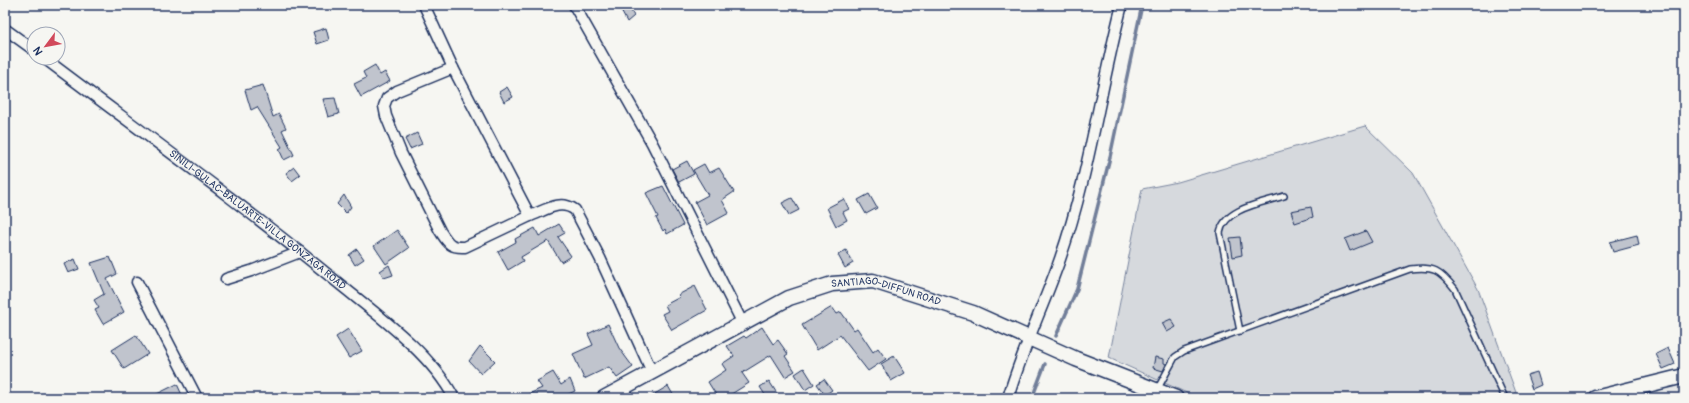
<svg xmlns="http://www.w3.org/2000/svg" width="1689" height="403" font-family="Pangolin,sans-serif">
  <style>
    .built { fill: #e6e7e7 }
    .green { fill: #d6d9dd; stroke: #78849e }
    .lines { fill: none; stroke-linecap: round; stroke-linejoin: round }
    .stream { stroke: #717e99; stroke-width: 3.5 }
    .building { fill: #c0c4cd; stroke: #1b2f5e }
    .lane-casing { stroke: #1b2f5e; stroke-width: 8 }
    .street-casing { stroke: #1b2f5e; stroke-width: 13 }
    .secondary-casing { stroke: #1b2f5e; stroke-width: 17 }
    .lane { stroke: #f6f6f2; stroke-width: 5 }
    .street { stroke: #f6f6f2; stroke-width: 10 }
    .secondary { stroke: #f6f6f2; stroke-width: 14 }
    .labels { text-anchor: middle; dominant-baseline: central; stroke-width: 3.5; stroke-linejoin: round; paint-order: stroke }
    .street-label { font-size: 10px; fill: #1b2f5e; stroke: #f6f6f2 }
  </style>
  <rect width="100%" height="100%" fill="#f6f6f2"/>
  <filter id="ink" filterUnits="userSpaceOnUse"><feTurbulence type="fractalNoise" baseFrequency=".025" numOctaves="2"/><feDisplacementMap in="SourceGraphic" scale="8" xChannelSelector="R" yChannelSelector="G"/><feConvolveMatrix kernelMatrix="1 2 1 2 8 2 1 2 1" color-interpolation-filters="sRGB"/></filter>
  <g filter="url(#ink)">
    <g class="built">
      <path d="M1684 384V398H1629Z"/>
      <path d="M360 389 365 398H341Z"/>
    </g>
    <path class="green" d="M1365 126 1413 173 1478 289 1518 398H1198L1109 358 1142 189 1178 182Z"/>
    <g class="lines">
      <g class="stream">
        <path d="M1056 336 1077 289 1110 157 1142 5"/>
        <path d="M1032 398 1045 364"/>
      </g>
    </g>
    <g class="building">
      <path d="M618 5H628L634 16 627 22Z"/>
      <path d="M326 28 329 40 317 44 313 32Z"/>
      <path d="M375 65 380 75 385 72 390 81 361 97 354 84 366 78 363 72Z"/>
      <path d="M263 85 273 117 279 114 286 128 282 130 294 155 284 160 279 149 282 147 257 107 251 110 245 90Z"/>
      <path d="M507 87 513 97 504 102 499 92Z"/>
      <path d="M335 98 339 114 328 117 323 99Z"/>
      <path d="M417 133 422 144 410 149 405 139Z"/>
      <path d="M687 161 694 174 679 182 672 169Z"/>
      <path d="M704 164 709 173 719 168 734 192 722 200 729 213 707 225 695 202 708 195 693 170Z"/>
      <path d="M294 167 300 175 292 181 286 173Z"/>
      <path d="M663 186 683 225 667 234 665 229 663 231 656 218 658 217 646 193Z"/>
      <path d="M869 194 877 208 866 214 858 200Z"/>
      <path d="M344 195 351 207 346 213 337 204Z"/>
      <path d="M792 198 799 210 789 215 782 203Z"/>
      <path d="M844 199 849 209 843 212 847 220 836 226 827 208Z"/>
      <path d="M1311 207 1313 217 1295 223 1291 211Z"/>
      <path d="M559 224 565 233 558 237 571 256 561 262 548 241 521 257 523 261 508 270 498 252 516 242 515 239 535 228 539 236Z"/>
      <path d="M397 230 409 248 386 264 374 246Z"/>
      <path d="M1366 231 1372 242 1350 251 1345 239Z"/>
      <path d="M1637 235 1639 245 1613 252 1610 242Z"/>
      <path d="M1240 237 1242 255 1233 257 1230 238Z"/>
      <path d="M357 249 364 259 355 265 349 255Z"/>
      <path d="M846 250 853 263 845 268 838 255Z"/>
      <path d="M110 257 117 274 107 279 124 312 103 324 95 310 99 308 94 300 104 294 91 263Z"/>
      <path d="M75 259 79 269 68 273 64 264Z"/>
      <path d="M389 265 393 275 384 278 380 271Z"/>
      <path d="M695 286 707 310 672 330 662 314 668 311 665 305 680 297 678 295Z"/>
      <path d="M832 307 837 314 841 312 854 330 857 328 873 352 878 348 886 359 868 371 840 335 817 350 802 325Z"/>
      <path d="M1171 319 1176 327 1167 332 1162 323Z"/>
      <path d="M608 324 619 348 633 367 617 378 609 367 584 379 573 354 593 345 588 334Z"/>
      <path d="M762 327 773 344 778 340 788 354 785 356 795 371 785 377 771 355 742 373 749 383 725 398H718L708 382 726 370 722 364 734 356 727 346 744 336 746 338Z"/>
      <path d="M348 329 362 351 349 358 336 337Z"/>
      <path d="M136 335 148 354 124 369 112 350Z"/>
      <path d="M480 346 495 361 481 374 469 361Z"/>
      <path d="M1668 348 1675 364 1663 369 1656 354Z"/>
      <path d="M894 356 905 373 891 381 881 364Z"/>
      <path d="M1155 357 1164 359V363L1166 364 1163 371 1153 368Z"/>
      <path d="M804 368 814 384 805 390 795 374Z"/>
      <path d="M553 372 561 385 570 379 575 391 560 398H520L542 388 537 381Z"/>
      <path d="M1537 372 1541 385 1532 389 1527 375Z"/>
      <path d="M824 379 832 390 825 395 817 384Z"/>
      <path d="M769 381 780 398H767L760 387Z"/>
      <path d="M177 384 182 395 176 398H149Z"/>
      <path d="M668 386 675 398H648Z"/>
    </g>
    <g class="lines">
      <g class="lane-casing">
        <g id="lane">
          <path d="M1240 331 1220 233C1224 208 1263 203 1284 196"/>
          <path d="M1157 390 1175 357 1184 351 1410 269C1434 266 1440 270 1455 289L1505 398"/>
        </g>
      </g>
      <g class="street-casing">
        <g id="street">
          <path d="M424 5 453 68 530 216C546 210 560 199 575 210L600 258 652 372"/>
          <path d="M574 5 652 143 742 322"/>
          <path d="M5 29 34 50"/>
          <path id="s1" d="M44 58C142 132 242 204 337 282 376 314 431 353 454 398"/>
          <path d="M453 68 397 91 387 98 384 106 386 116 401 153 440 231C448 243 450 248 465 247L530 216"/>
          <path d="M226 279 251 271 300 252"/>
          <path d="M137 282 197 398"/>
          <path d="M1008 398C1022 350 1044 305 1060 259 1089 176 1100 89 1122 5"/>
        </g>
      </g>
      <g class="secondary-casing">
        <g id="secondary">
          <path id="s2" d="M604 398 789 298 832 284 873 281 973 313 1076 359 1176 398"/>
          <path d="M1595 398 1684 376"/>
        </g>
      </g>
      <use href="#lane" class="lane"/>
      <use href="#street" class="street"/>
      <use href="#secondary" class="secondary"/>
    </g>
  </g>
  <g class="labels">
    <g class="street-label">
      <text stroke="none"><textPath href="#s1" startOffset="268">SINILI-GULAC-BALUARTE-VILLA GONZAGA ROAD</textPath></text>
      <text stroke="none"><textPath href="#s2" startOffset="311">SANTIAGO-DIFFUN ROAD</textPath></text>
    </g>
  </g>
  <rect width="1689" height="403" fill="none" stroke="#f6f6f2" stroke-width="20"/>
  <rect x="10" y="10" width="1669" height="383" fill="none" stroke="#1b2f5e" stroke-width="1.5" filter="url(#ink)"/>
  <g transform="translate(46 46) rotate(238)"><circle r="19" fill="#f6f6f2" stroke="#9ea6b7"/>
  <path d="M0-3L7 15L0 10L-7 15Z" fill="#d1495b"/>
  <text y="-6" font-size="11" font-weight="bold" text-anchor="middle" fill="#1b2f5e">N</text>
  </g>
</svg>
